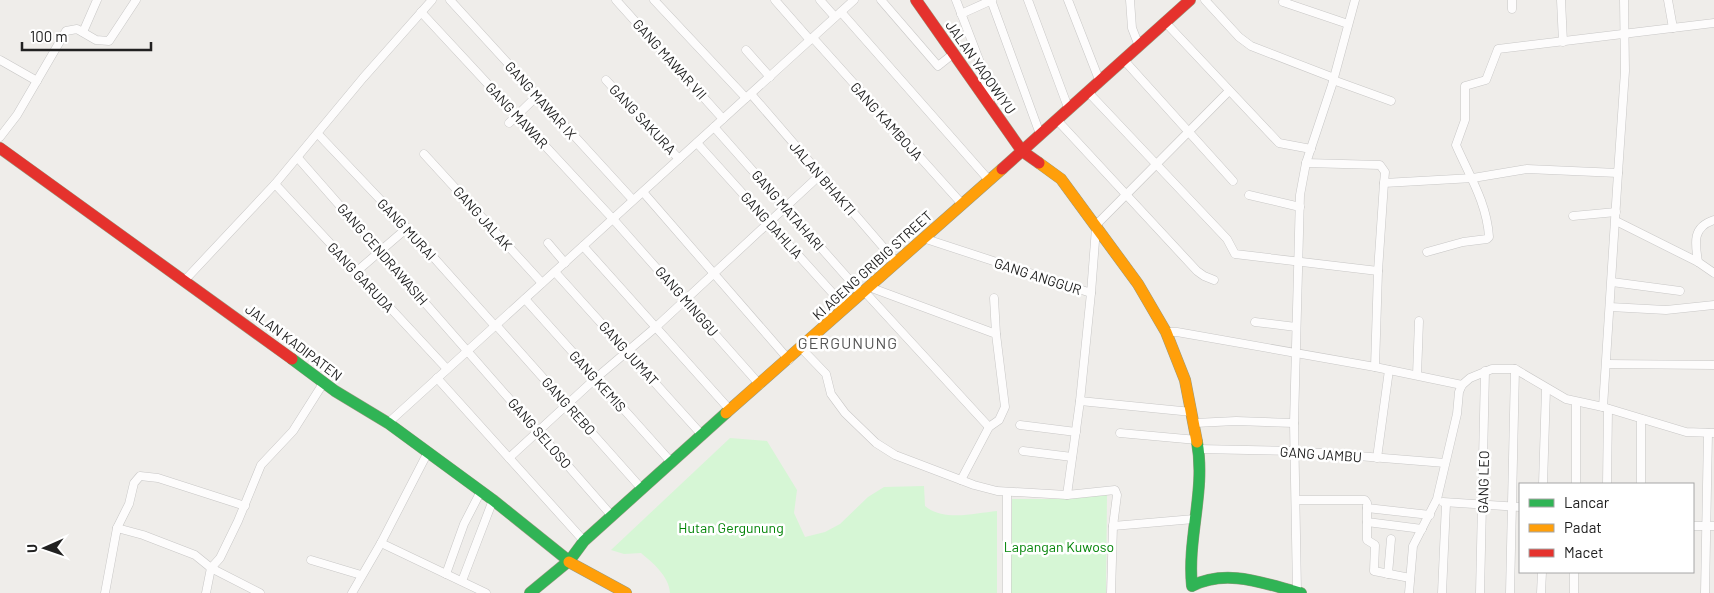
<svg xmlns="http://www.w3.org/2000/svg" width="1714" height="593" font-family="Barlow,sans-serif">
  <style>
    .park { fill: #d6f6d5 }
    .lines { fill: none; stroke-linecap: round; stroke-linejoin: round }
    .street-casing { stroke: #c8c7c6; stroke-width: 9 }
    .fast-casing { stroke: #999a80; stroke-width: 12 }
    .slow-casing { stroke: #999a80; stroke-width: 12 }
    .jam-casing { stroke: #999a80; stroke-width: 12 }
    .street { stroke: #fdfcfc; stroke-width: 8 }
    .fast { stroke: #30b455; stroke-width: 11 }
    .slow { stroke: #ff9f0a; stroke-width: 11 }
    .jam { stroke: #e5322d; stroke-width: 11 }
    .labels { text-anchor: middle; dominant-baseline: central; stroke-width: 5; stroke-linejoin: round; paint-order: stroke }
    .street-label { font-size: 14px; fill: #212121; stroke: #fff }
    .park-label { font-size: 14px; fill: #038508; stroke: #fff }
    .quarter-label { font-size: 16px; letter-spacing: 1px; fill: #545454; stroke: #fff }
  </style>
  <rect width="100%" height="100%" fill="#efedea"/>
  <g class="park">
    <path d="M730 438 767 441 797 490 794 513 805 537 825 532 840 524 868 497 884 487 924 486 925 506C944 522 975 513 997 511V593H670C669 576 653 563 641 553L624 554 611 550Z"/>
    <path d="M1107 494 1106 593H1011L1012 499H1064Z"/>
  </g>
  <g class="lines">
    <g class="street-casing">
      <g id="street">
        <path d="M450 0 633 200"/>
        <path d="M616 0 723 119"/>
        <path d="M654 0 746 98"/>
        <path d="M775 0 810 40"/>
        <path d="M820 0 835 17"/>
        <path d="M881 0 938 66 953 54"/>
        <path d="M956 0 981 65 990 102"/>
        <path d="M991 0 1040 134"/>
        <path d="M1028 0 1069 110"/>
        <path d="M1068 0 1100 82"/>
        <path d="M1130 0 1132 28 1139 46"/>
        <path d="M1205 0 1239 37 1251 46 1334 78"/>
        <path d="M1561 0 1563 42"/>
        <path d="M1668 0 1673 28"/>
        <path d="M1283 2 1348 24"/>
        <path d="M1512 9V0"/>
        <path d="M421 12 613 219 760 385"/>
        <path d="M841 12 988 179"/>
        <path d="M961 14 992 0"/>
        <path d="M1165 22 1279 143 1311 149"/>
        <path d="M83 32 97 0"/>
        <path d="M813 38 962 204"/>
        <path d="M746 50 770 77"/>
        <path d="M1123 59 1233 181"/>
        <path d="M0 60 37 81"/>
        <path d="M606 80 679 159"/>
        <path d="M1333 80 1391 101"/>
        <path d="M1088 92 1227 239 1235 254 1378 271"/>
        <path d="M751 94 896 262"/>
        <path d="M1057 120 1197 271 1204 276 1214 280"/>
        <path d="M509 123 537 96"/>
        <path d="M714 127 861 293"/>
        <path d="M318 134 410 231 495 326"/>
        <path d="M0 137 17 115 66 31 77 29 96 40 109 41 136 0"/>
        <path d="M697 143 846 308"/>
        <path d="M424 154 542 283"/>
        <path d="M298 158 612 516"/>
        <path d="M1306 163 1380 165 1385 172 1384 183 1473 178 1527 169 1618 173 1625 71 1624 0"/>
        <path d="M275 184 447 369"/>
        <path d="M643 192 789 360"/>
        <path d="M1249 195 1300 207"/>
        <path d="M1573 216 1616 212"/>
        <path d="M1616 221 1698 262 1714 273"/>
        <path d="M1095 226 1229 91"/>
        <path d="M923 238 1091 293 1096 228"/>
        <path d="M548 243 565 263"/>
        <path d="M583 246 730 410"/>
        <path d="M1427 252 1463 242 1487 239 1489 237C1487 203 1469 175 1456 145L1465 120V86L1486 80 1498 49 1714 23"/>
        <path d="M1698 262C1695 243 1692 227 1714 220"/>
        <path d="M356 272 407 228"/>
        <path d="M555 272 702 435"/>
        <path d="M185 280 275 184 363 78 432 0"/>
        <path d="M1612 282 1680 291"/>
        <path d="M869 287 996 334 1005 407 999 420 989 427 961 480"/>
        <path d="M864 291 989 427"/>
        <path d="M994 298 996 334"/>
        <path d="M525 299 671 462"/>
        <path d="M1610 307 1666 310 1714 305"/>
        <path d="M1255 322 1296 327"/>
        <path d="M496 325 641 488"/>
        <path d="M1166 332H1177L1375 367 1462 385"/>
        <path d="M801 348 826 374 831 394 845 413 876 443 895 455 974 485 997 491 1067 495 1115 490 1117 495 1113 526 1111 593"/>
        <path d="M1607 364 1714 365"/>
        <path d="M1375 367 1378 271 1384 183"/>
        <path d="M1417 375 1419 321"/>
        <path d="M437 378 584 541"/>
        <path d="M1080 401 1192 412"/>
        <path d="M1576 403V484"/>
        <path d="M1603 407 1618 173"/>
        <path d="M388 423 854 0"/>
        <path d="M1195 423 1236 421 1294 423"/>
        <path d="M1020 425 1076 432"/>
        <path d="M1120 433 1197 440"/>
        <path d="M1198 449 1296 451 1445 463"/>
        <path d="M1023 451 1072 457"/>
        <path d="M509 458 596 378 656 327 820 175"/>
        <path d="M1377 458 1389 370"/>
        <path d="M1543 484 1546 389"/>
        <path d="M1607 484 1608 409"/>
        <path d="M1641 484V419"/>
        <path d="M1007 492V593"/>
        <path d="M1067 495 1080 401 1091 293"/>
        <path d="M1297 500H1365L1367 503V540L1375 545 1374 571 1410 578"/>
        <path d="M1443 502 1520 507"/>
        <path d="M1367 508 1430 515"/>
        <path d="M1367 522 1422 529"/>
        <path d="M1113 526 1194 519"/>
        <path d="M1693 526H1714"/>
        <path d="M117 528 143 535 195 555 211 568 260 593"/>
        <path d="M381 543 486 593"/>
        <path d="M311 560 361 575"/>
        <path d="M446 574 464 524 481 491"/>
        <path d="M1388 574 1391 539"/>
        <path d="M462 581 493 500"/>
        <path d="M1297 592 1294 423 1300 195 1306 163 1332 85 1355 0"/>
        <path d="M105 593 117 528 129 504 134 483 140 476 158 478 245 506"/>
        <path d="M206 593 211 568 220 558 238 521 261 465 293 431 324 382"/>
        <path d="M352 593 381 543 428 452"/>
        <path d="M1409 593 1413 546 1437 499 1457 414 1459 392 1462 385 1470 378 1492 369H1515L1566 399 1603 407 1686 432 1714 433"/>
        <path d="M1442 593 1446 504"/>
        <path d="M1480 593 1485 371"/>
        <path d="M1510 593 1515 369"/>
        <path d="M1541 593 1542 572"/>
        <path d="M1574 593V572"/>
        <path d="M1705 593 1708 433"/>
      </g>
    </g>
    <g class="fast-casing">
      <g id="fast">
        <path d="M292 359 335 391 388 423 493 500 569 561"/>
        <path d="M1197 442C1206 490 1187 538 1192 586 1227 568 1265 584 1301 593"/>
        <path d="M530 593 570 560 584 541 726 413"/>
      </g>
    </g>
    <g class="slow-casing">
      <g id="slow">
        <path d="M1039 163 1061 179 1138 284 1166 332 1185 380 1197 442"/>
        <path d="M726 413 1002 169"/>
        <path d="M569 562 626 593"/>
      </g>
    </g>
    <g class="jam-casing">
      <g id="jam">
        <path d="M916 0 1022 151 1039 163"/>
        <path d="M0 148 292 359"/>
        <path d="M1002 169 1190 0"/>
      </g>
    </g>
    <use href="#street" class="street"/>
    <use href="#fast" class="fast"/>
    <use href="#slow" class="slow"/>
    <use href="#jam" class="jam"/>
  </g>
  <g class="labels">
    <g class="street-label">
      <text transform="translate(670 59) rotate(48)">GANG MAWAR VII</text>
      <text transform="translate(981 67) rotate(55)">JALAN YAQOWIYU</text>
      <text transform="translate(541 100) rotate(48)">GANG MAWAR IX</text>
      <text transform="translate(517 115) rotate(47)">GANG MAWAR</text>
      <text transform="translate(643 119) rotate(47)">GANG SAKURA</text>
      <text transform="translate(887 121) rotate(48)">GANG KAMBOJA</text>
      <text transform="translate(823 178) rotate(49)">JALAN BHAKTI</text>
      <text transform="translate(788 210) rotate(49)">GANG MATAHARI</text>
      <text transform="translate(483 218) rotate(48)">GANG JALAK</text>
      <text transform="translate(772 225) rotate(48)">GANG DAHLIA</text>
      <text transform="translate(407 229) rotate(47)">GANG MURAI</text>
      <text transform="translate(383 254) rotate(49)">GANG CENDRAWASIH</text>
      <text transform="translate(872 265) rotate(-42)">KI AGENG GRIBIG STREET</text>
      <text transform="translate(1038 276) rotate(18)">GANG ANGGUR</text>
      <text transform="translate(361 277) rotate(47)">GANG GARUDA</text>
      <text transform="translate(687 301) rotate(49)">GANG MINGGU</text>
      <text transform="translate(294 342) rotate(37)">JALAN KADIPATEN</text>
      <text transform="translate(629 353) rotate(48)">GANG JUMAT</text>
      <text transform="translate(598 381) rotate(48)">GANG KEMIS</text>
      <text transform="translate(569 406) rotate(48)">GANG REBO</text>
      <text transform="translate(540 433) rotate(49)">GANG SELOSO</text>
      <text transform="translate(1321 454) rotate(4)">GANG JAMBU</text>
      <text transform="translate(1483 482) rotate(-89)">GANG LEO</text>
    </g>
    <g class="park-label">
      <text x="731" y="527">Hutan Gergunung</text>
      <text x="1059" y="546">Lapangan Kuwoso</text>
    </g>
    <g class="quarter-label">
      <text x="848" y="342">GERGUNUNG</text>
    </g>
  </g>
  <rect x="1519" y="483" width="175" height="90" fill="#ffffff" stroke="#a6a6a6"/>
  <rect x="1529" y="499" width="25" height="8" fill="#30b455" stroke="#a6a6a6"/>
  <text x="1564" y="508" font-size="15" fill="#212121">Lancar</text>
  <rect x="1529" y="524" width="25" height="8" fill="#ff9f0a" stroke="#a6a6a6"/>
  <text x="1564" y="533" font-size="15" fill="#212121">Padat</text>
  <rect x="1529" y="549" width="25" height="8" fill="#e5322d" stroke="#a6a6a6"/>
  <text x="1564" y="558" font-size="15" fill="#212121">Macet</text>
  <g transform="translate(45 548) rotate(268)" stroke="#ffffff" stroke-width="4" paint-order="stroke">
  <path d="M0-4L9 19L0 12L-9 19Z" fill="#212121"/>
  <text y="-8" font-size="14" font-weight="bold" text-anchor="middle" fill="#212121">U</text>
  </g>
  <path d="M22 42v8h129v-8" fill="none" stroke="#212121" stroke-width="2.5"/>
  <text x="30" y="42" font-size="15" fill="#212121" stroke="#ffffff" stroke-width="4" paint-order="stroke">100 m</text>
</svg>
